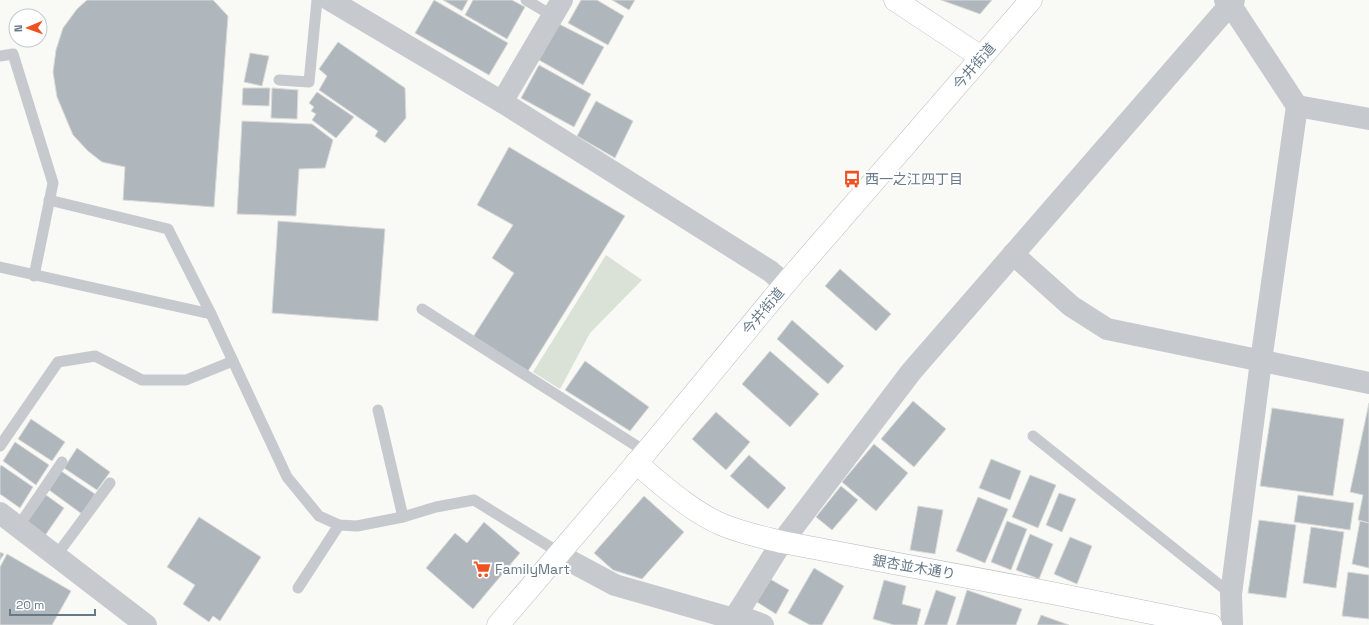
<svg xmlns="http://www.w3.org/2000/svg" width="1369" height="625" font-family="'Space Grotesk','Noto Sans JP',sans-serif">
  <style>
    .green { fill: #dae1d7 }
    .building { fill: #afb7bd; stroke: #dadad8 }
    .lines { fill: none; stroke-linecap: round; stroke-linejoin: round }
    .secondary-casing { stroke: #b8bec2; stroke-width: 23 }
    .lane { stroke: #c6cace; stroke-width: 11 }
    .street { stroke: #c6cace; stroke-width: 22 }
    .secondary { stroke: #fff; stroke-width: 22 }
    .labels { text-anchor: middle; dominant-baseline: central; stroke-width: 4; stroke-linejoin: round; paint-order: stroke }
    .street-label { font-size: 14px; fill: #667989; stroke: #fff }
    .poi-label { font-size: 14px; fill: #667989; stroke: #fff; text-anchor: start }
  </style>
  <rect width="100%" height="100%" fill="#f9f9f6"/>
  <path class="green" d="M606 255 642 280 590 333 560 389 533 372Z"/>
  <g class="building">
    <path d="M87 0H213L228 16 214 207 123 200 125 167 102 162 88 151 73 135 57 97 53 72 56 50 63 28 77 9Z"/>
    <path d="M434 0 508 43 489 75 415 33Z"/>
    <path d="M443 0H468L462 11Z"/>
    <path d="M473 0H512L525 7 507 39 465 15Z"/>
    <path d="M581 0H597L624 16 608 45 568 23Z"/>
    <path d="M612 0H635L629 10Z"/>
    <path d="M941 0H992L980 14Z"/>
    <path d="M559 24 604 47 583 85 539 60Z"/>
    <path d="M338 42 405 88 406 118 385 143 375 136 378 131 319 90 327 76 319 69Z"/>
    <path d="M250 53 269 56 262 86 244 82Z"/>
    <path d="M539 65 591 94 574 127 521 98Z"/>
    <path d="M243 88H270L269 106 242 105Z"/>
    <path d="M272 88 298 90 297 119 271 118Z"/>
    <path d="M317 92 354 117 336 138 312 120 316 114 311 111 314 107 309 103Z"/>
    <path d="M596 101 633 121 615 158 577 136Z"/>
    <path d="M242 121 312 124 333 140 325 168 299 169 296 216 237 214Z"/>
    <path d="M509 147 625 216 528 371 473 337 514 273 492 258 513 225 477 205Z"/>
    <path d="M278 221 385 229 378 321 272 313Z"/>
    <path d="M840 269 891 314 876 331 825 286Z"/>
    <path d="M792 320 844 366 828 384 777 339Z"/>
    <path d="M770 351 819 394 790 427 742 384Z"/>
    <path d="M585 361 649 407 630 431 565 390Z"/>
    <path d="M913 401 946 429 914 467 881 439Z"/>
    <path d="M1369 403V523L1358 520 1363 495 1350 492Z"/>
    <path d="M1272 408 1344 419 1333 496 1260 486Z"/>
    <path d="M716 412 750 442 726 470 692 439Z"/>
    <path d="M31 419 65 442 52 461 18 439Z"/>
    <path d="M15 442 49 465 36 485 3 461Z"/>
    <path d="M874 444 908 473 876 511 842 482Z"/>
    <path d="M77 448 110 472 97 490 64 468Z"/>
    <path d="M749 455 786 488 768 509 730 476Z"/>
    <path d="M991 459 1021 471 1010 500 979 488Z"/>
    <path d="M1 465 33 487 20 508 0 494V467Z"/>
    <path d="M61 471 95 494 82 514 49 490Z"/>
    <path d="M1030 475 1056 485 1038 528 1012 517Z"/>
    <path d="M841 486 858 500 832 530 816 517Z"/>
    <path d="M1059 493 1076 499 1062 532 1046 525Z"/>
    <path d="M46 495 64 508 44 537 25 524Z"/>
    <path d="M1298 495 1354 503 1350 530 1294 522Z"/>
    <path d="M644 496 684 532 642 579 613 570 594 553Z"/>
    <path d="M978 497 1008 509 985 563 956 551Z"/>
    <path d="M918 506 943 510 935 554 910 550Z"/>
    <path d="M199 517 261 557 220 621 213 616 209 622 183 604 195 585 167 567Z"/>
    <path d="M1259 520 1296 525 1286 598 1248 593Z"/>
    <path d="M1007 521 1027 529 1011 570 991 562Z"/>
    <path d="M1360 521 1369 523V568L1352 564Z"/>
    <path d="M484 522 520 553 473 609 426 568 455 533 467 543Z"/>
    <path d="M1311 527 1344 532 1336 588 1303 583Z"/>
    <path d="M1030 534 1053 544 1039 579 1016 570Z"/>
    <path d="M1070 537 1092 546 1077 584 1054 574Z"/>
    <path d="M0 552 4 554 0 560Z"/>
    <path d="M7 554 71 591 52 625H0V567Z"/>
    <path d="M814 568 844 586 822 625H810L788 613Z"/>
    <path d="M1348 572 1369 575V619L1342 616Z"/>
    <path d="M770 579 789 590 776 614 757 602Z"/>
    <path d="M884 580 906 586 902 604 921 609 917 625H894L873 619Z"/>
    <path d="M936 590 956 597 947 625H924Z"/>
    <path d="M967 590 1022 609 1016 625H956Z"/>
    <path d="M1041 615 1069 625H1037Z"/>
  </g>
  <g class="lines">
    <g class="secondary-casing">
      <g id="secondary">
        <path d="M895 0 981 57"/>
        <path d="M636 463C661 484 693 513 723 525 742 533 762 537 782 542L1052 593 1211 625"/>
        <path d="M498 625 646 452 785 284 1031 0"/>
      </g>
    </g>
    <g class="lane">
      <path d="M526 0 553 16"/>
      <path d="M0 56 13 54 53 183 34 276"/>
      <path d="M279 80 309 82 317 0"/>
      <path d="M49 200 168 229 211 314 287 477 319 516 339 525 357 526 403 517 436 507 474 500 560 553"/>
      <path d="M0 267 211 314"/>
      <path d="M422 309 646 452"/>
      <path d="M378 410 403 517"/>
      <path d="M1033 436 1231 594"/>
      <path d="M0 446 58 362 95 356 142 380H186L233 361"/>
      <path d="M18 527 62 462"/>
      <path d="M56 556 110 483"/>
      <path d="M298 588 339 525"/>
    </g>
    <g class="street">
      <path d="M330 0 502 102 770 271 785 284"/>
      <path d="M1225 0 1230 4 1297 106 1369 119"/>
      <path d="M502 102 562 0"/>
      <path d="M1013 254 1071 306 1107 329 1369 383"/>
      <path d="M0 513 146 625"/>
      <path d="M560 553 572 562 615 585 734 619 750 620 763 625"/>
      <path d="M730 625 782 542 911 372 1234 0"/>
      <path d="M1232 625 1231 594 1261 361 1297 106"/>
    </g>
    <use href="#secondary" class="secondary"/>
  </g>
  <defs>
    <g id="bus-bare" transform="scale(1.38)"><path d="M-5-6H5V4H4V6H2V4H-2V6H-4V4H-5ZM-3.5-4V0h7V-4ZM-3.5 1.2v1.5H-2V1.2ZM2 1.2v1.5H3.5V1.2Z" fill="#ef5120" stroke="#fff" stroke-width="2.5" paint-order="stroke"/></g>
    <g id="supermarket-bare" transform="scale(1.38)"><path d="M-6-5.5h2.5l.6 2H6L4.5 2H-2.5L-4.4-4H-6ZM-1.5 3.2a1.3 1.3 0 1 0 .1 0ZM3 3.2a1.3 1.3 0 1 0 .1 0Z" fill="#ef5120" stroke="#fff" stroke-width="2.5" paint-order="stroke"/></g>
  </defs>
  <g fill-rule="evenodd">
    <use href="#bus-bare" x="852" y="179"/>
    <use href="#supermarket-bare" x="482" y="569"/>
  </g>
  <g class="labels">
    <g class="street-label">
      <text transform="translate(974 66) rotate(-49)">今井街道</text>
      <text transform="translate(763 311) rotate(-50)">今井街道</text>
      <text transform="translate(914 567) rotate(10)">銀杏並木通り</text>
    </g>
    <g class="poi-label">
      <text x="865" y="179">西一之江四丁目</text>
      <text x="495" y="569">FamilyMart</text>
    </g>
  </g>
  <g transform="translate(28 28) rotate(268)"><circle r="19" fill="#ffffff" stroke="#c2c9d0"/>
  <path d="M0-3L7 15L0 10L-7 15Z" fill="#ef5120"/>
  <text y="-6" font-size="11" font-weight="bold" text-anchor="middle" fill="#667989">N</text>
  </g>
  <path d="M10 609v6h85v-6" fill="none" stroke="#667989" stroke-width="2"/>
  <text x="16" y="609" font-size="12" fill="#667989" stroke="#ffffff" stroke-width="3" paint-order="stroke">20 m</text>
</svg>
